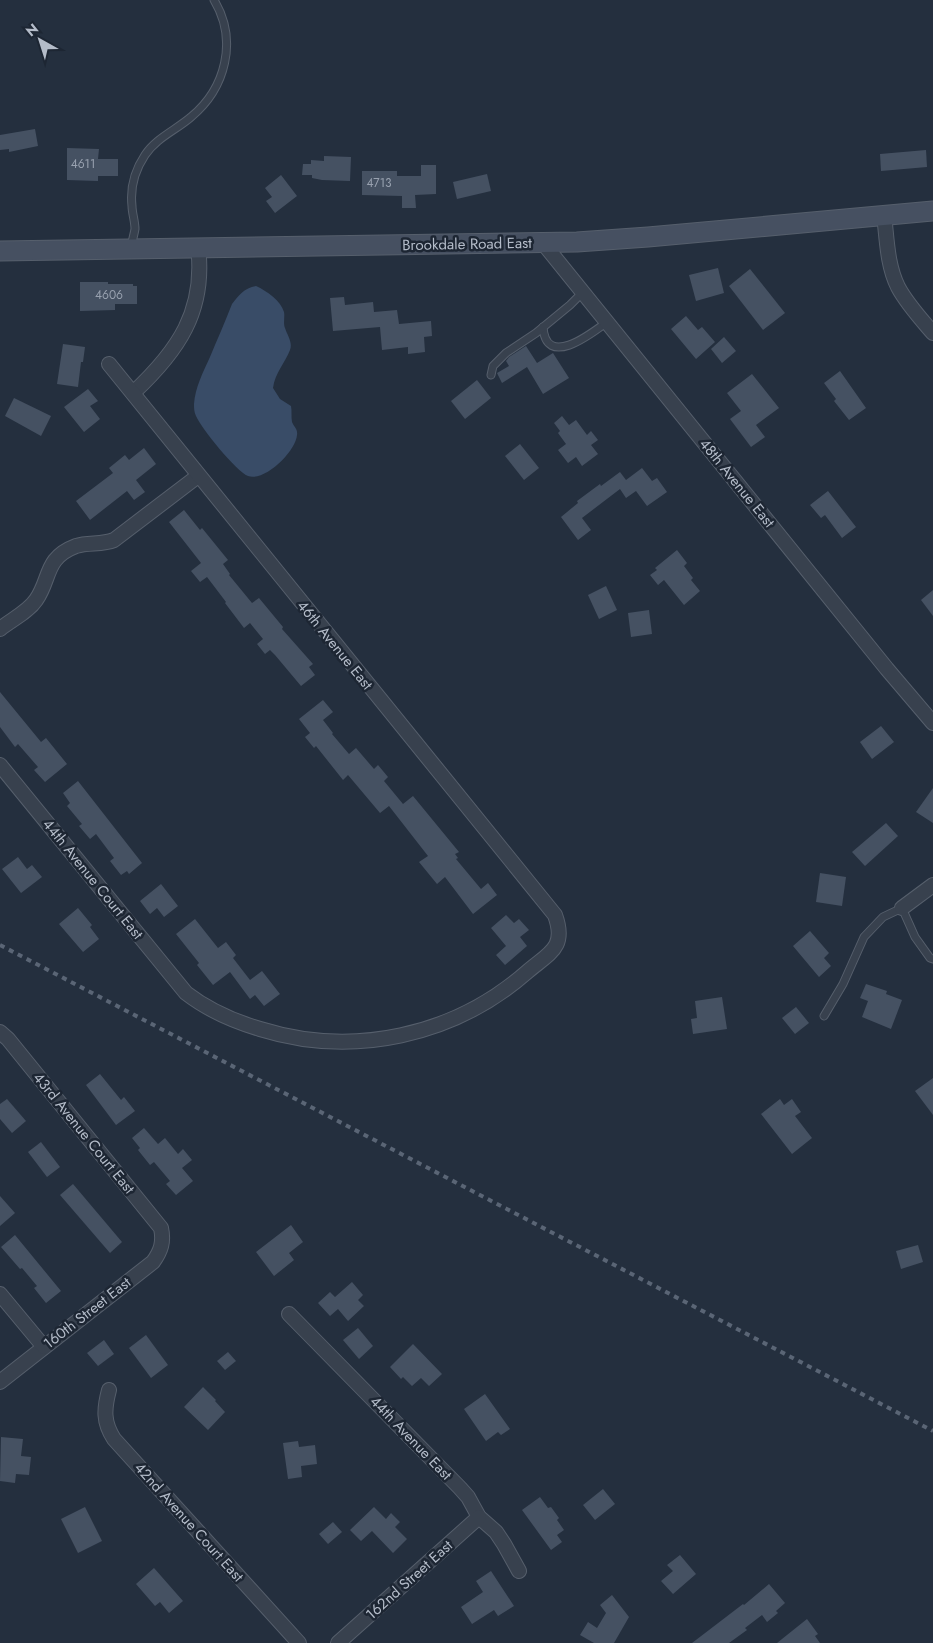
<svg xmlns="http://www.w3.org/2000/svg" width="933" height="1643" font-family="Jost,sans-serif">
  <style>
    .water { fill: #394c67 }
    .building { fill: #455162 }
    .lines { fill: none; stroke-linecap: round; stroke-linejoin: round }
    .lane-casing { stroke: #565f6c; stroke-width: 9 }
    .street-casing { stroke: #565f6c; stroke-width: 16 }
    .secondary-casing { stroke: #565f6c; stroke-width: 21 }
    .lane { stroke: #38414e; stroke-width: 7 }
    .street { stroke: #38414e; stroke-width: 14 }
    .secondary { stroke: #465061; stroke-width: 19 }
    .rail { stroke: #5a6575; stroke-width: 4; stroke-dasharray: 5 5; stroke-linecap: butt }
    .labels { text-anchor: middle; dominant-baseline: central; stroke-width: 5; stroke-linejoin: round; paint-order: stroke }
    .number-label { font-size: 12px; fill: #98a1af }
    .street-label { font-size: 15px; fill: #b4bcc9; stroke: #1d2633 }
  </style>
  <rect width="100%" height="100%" fill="#242f3e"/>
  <path class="water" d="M256 286C267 291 281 301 284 312 285 317 283 323 285 328 287 335 293 342 290 350 285 363 275 373 273 388L280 399 291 406C292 411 291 417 292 422 294 427 298 429 297 435 296 451 265 482 248 476 236 471 201 428 196 416 194 412 194 408 194 404 195 388 203 372 210 357 217 340 225 322 232 304 239 295 244 288 256 286Z"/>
  <g class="building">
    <path d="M35 129 38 146 9 152V149L0 150V135Z"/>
    <path d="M67 148 99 149 98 159H118V176H98V181L67 180Z"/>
    <path d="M926 150 927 167 881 171 880 154Z"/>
    <path d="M324 156 351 157 350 181 322 180 312 178V175H302L303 164H311V160L324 161Z"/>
    <path d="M421 165H436V194L415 195 416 208H402V196L362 195V171H397V176H421Z"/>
    <path d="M487 174 491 191 457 199 453 182Z"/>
    <path d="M281 175 297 196 275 213 266 201 272 197 265 188Z"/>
    <path d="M718 268 724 293 696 301 689 275Z"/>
    <path d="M750 269 785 313 763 330 729 286Z"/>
    <path d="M80 282H108V284H133V286H137V304H115V310L80 311Z"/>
    <path d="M344 297 345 305 373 302 374 312 397 310 399 324 431 321 432 336 424 337 425 352 408 354V347L382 350 380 327 333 331 330 298Z"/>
    <path d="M686 316 698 330 702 327 715 342 696 359 671 329Z"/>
    <path d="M724 337 736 351 722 363 711 349Z"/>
    <path d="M63 344 85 347 83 362H81L78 387 57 384Z"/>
    <path d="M526 346 537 363 553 353 569 378 543 394 527 367 502 383 497 373 509 366 506 361 509 357Z"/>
    <path d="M840 371 866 408 849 420 834 401 836 399 824 383Z"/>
    <path d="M752 374 779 408 756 425 765 437 751 447 730 419 741 411 727 393Z"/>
    <path d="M477 380 491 398 465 419 451 401Z"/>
    <path d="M88 389 98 401 90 406 100 419 84 432 64 407Z"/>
    <path d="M14 398 51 416 41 436 5 416Z"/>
    <path d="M562 416 569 425 576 420 587 435 591 431 598 440 591 445 598 454 582 466 576 457 568 463 558 450 566 444 558 433 560 431 554 423Z"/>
    <path d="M520 444 539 468 524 480 505 456Z"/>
    <path d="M144 448 156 464 136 480 145 492 134 500 127 491 90 520 76 501 113 473 109 468 125 455 129 460Z"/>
    <path d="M642 468 652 481 657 478 667 492 647 506 636 491 626 498 620 489 582 518 591 530 578 540 561 517 578 503 577 501 600 484 601 486 620 472 626 480Z"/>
    <path d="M828 491 856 527 842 538 825 515 821 518 810 505Z"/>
    <path d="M184 510 200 530 202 528 228 560 223 564 230 574 229 575 252 603 259 598 283 627 282 629 313 664 309 667 315 675 301 686 275 655 270 650 265 654 257 644 263 639 250 623 244 628 225 603 226 602 207 577 200 582 191 571 201 563 169 522Z"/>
    <path d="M677 550 687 563 684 566 693 578 691 580 700 591 684 605 664 580 658 585 650 575 657 570 655 568Z"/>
    <path d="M606 586 617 610 599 619 588 595Z"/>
    <path d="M933 590V616L921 600Z"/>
    <path d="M649 610 652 634 631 637 628 613Z"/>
    <path d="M0 692 41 742 46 738 67 764 45 782 34 770 38 767 18 744 15 747 0 727Z"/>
    <path d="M323 700 333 712 323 720 333 733 332 734 349 754 356 748 374 769 378 765 388 777 384 781 403 804 413 796 459 852 455 854 458 858 456 859 481 889 488 883 497 895 473 914 445 877 437 884 419 862 428 856 389 806 380 813 348 775 343 780 316 746 314 748 305 737 310 733 299 719Z"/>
    <path d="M881 726 894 742 872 759 860 742Z"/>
    <path d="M78 781 142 863 129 874 127 871 121 875 110 861 114 858 96 834 90 839 79 826 82 824 67 806 70 803 63 793Z"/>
    <path d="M933 788V823L916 812Z"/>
    <path d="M886 823 898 836 865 866 852 852Z"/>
    <path d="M18 857 27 869 32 865 42 877 21 893 2 869Z"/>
    <path d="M820 873 846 877 842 906 816 902Z"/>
    <path d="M161 884 178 906 164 917 157 908 150 914 140 901Z"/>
    <path d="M78 908 92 925 90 927 99 939 83 952 59 924Z"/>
    <path d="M506 915 514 923 519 919 529 930 520 937 527 946 505 965 496 955 506 946 491 928Z"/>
    <path d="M195 919 218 948 226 942 236 955 233 958 250 980 262 971 280 994 264 1006 255 995 250 999 230 972 213 985 197 965 199 963 176 934Z"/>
    <path d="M810 931 829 953 824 958 831 966 819 977 793 946Z"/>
    <path d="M866 984 887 991 886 994 902 1000 891 1029 862 1017 868 1001 860 998Z"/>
    <path d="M722 997 727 1029 693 1034 691 1019 697 1018 695 1001Z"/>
    <path d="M796 1007 809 1023 795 1034 782 1018Z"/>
    <path d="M100 1074 121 1100 124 1097 135 1111 116 1125 86 1085Z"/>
    <path d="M933 1078V1115L915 1091Z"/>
    <path d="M7 1099 26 1121 12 1133 0 1119V1104Z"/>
    <path d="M780 1099 784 1105 792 1099 801 1112 795 1116 812 1138 792 1154 761 1114Z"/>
    <path d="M144 1128 158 1144 165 1138 178 1154 183 1149 192 1160 182 1168 193 1181 176 1195 166 1184 170 1181 154 1162 150 1165 138 1150 140 1148 132 1138Z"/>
    <path d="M41 1142 60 1167 47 1177 28 1152Z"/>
    <path d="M73 1184 122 1242 110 1253 60 1195Z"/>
    <path d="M0 1196 15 1213 0 1226Z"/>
    <path d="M291 1225 303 1242 289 1253 294 1260 274 1276 256 1252Z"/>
    <path d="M15 1235 61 1291 46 1303 34 1288 37 1286 22 1268 20 1269 1 1247Z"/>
    <path d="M918 1245 923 1262 901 1269 896 1251Z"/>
    <path d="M352 1282 363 1295 358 1300 364 1306 348 1321 338 1309 330 1316 318 1303 330 1292 335 1297Z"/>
    <path d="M358 1328 373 1346 359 1359 343 1340Z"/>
    <path d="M146 1335 168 1365 151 1378 129 1348Z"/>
    <path d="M104 1340 114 1354 98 1366 87 1353Z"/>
    <path d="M413 1344 442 1374 429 1386 421 1378 412 1386 403 1377 401 1379 390 1367Z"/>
    <path d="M228 1352 236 1361 225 1370 217 1361Z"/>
    <path d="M203 1387 216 1400 215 1401 225 1412 208 1430 184 1407Z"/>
    <path d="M485 1394 510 1429 501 1435 498 1432 486 1441 464 1409Z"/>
    <path d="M1 1437 23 1439 21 1456 31 1457 29 1475 16 1474 15 1483 0 1481Z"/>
    <path d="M298 1441 299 1447 315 1445 317 1464 301 1466 302 1477 288 1479 283 1443Z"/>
    <path d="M603 1489 615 1504 595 1520 583 1505Z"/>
    <path d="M540 1497 548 1508 551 1507 559 1518 557 1520 564 1530 557 1535 562 1542 551 1550 522 1510Z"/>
    <path d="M85 1507 102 1541 78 1553 61 1519Z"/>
    <path d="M374 1507 386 1519 391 1513 400 1522 395 1527 407 1539 393 1553 372 1531 361 1541 350 1530Z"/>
    <path d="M333 1522 342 1532 328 1544 319 1534Z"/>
    <path d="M680 1555 696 1574 673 1594 661 1581 673 1571 667 1565Z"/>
    <path d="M154 1568 183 1601 169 1613 160 1602 155 1606 136 1584Z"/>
    <path d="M491 1571 514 1606 498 1616 494 1610 472 1624 461 1607 483 1592 476 1581Z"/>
    <path d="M769 1584 785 1603 776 1611 778 1613 767 1622 762 1615 745 1628 747 1630 729 1643H692L743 1604 744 1605Z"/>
    <path d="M612 1595 629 1617 614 1643H594L580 1635 588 1622 597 1628 606 1613 600 1605Z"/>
    <path d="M807 1619 818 1634 815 1636 820 1643H777Z"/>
  </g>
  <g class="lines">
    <g class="lane-casing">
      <g id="lane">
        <path d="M131 248C132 241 134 235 135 229 135 221 132 213 132 206 130 188 135 170 145 155 156 138 176 130 191 117 226 88 238 40 214 0"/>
        <path d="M543 327C546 369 591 334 607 322"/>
        <path d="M491 375 493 366 506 353 536 333 570 305 583 292"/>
        <path d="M824 1016 843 984 864 937 883 917 902 908 915 937 930 958 933 959"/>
      </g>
    </g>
    <g class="street-casing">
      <g id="street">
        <path d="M884 215C887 239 887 265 898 287 907 304 921 319 933 333"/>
        <path d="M543 243 887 669 933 723"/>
        <path d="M133 393C178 351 206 311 198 247"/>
        <path d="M0 629C11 620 28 612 36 600 51 579 44 558 76 546 88 542 102 545 114 540L198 476"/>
        <path d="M0 765 186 993C208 1010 233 1021 260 1029 353 1058 454 1036 527 972 549 953 567 948 555 915L109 364"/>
        <path d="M902 908 933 885"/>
        <path d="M0 1032 8 1039 161 1228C164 1242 161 1251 153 1262L0 1382"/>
        <path d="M0 1294 44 1347"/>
        <path d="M289 1314 460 1488 468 1497 479 1517 496 1532 504 1544 519 1571"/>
        <path d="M109 1390C104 1409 103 1422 114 1439L299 1643"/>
        <path d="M338 1643 479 1517"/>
      </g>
    </g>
    <g class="secondary-casing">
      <path id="secondary" d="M0 251 577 242 648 237 933 211"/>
    </g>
    <use href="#lane" class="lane"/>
    <use href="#street" class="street"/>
    <use href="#secondary" class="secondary"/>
    <path class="rail" d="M0 945 933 1431"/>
  </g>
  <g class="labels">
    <g class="number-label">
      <text x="83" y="164">4611</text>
      <text x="379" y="183">4713</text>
      <text x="109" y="295">4606</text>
    </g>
    <g class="street-label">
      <text transform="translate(467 244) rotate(-1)">Brookdale Road East</text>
      <text transform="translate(737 483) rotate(51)">48th Avenue East</text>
      <text transform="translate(335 645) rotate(51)">46th Avenue East</text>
      <text transform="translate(93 879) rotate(51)">44th Avenue Court East</text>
      <text transform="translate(84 1133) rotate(51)">43rd Avenue Court East</text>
      <text transform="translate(87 1313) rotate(-38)">160th Street East</text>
      <text transform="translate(411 1438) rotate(46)">44th Avenue East</text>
      <text transform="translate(189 1522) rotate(48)">42nd Avenue Court East</text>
      <text transform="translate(409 1580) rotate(-42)">162nd Street East</text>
    </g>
  </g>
  <g transform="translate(40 40) rotate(321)" stroke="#1d2633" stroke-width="4" paint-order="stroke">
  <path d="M0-4L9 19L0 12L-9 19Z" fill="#b4bcc9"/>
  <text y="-8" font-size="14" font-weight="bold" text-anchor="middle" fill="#b4bcc9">N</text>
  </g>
</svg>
